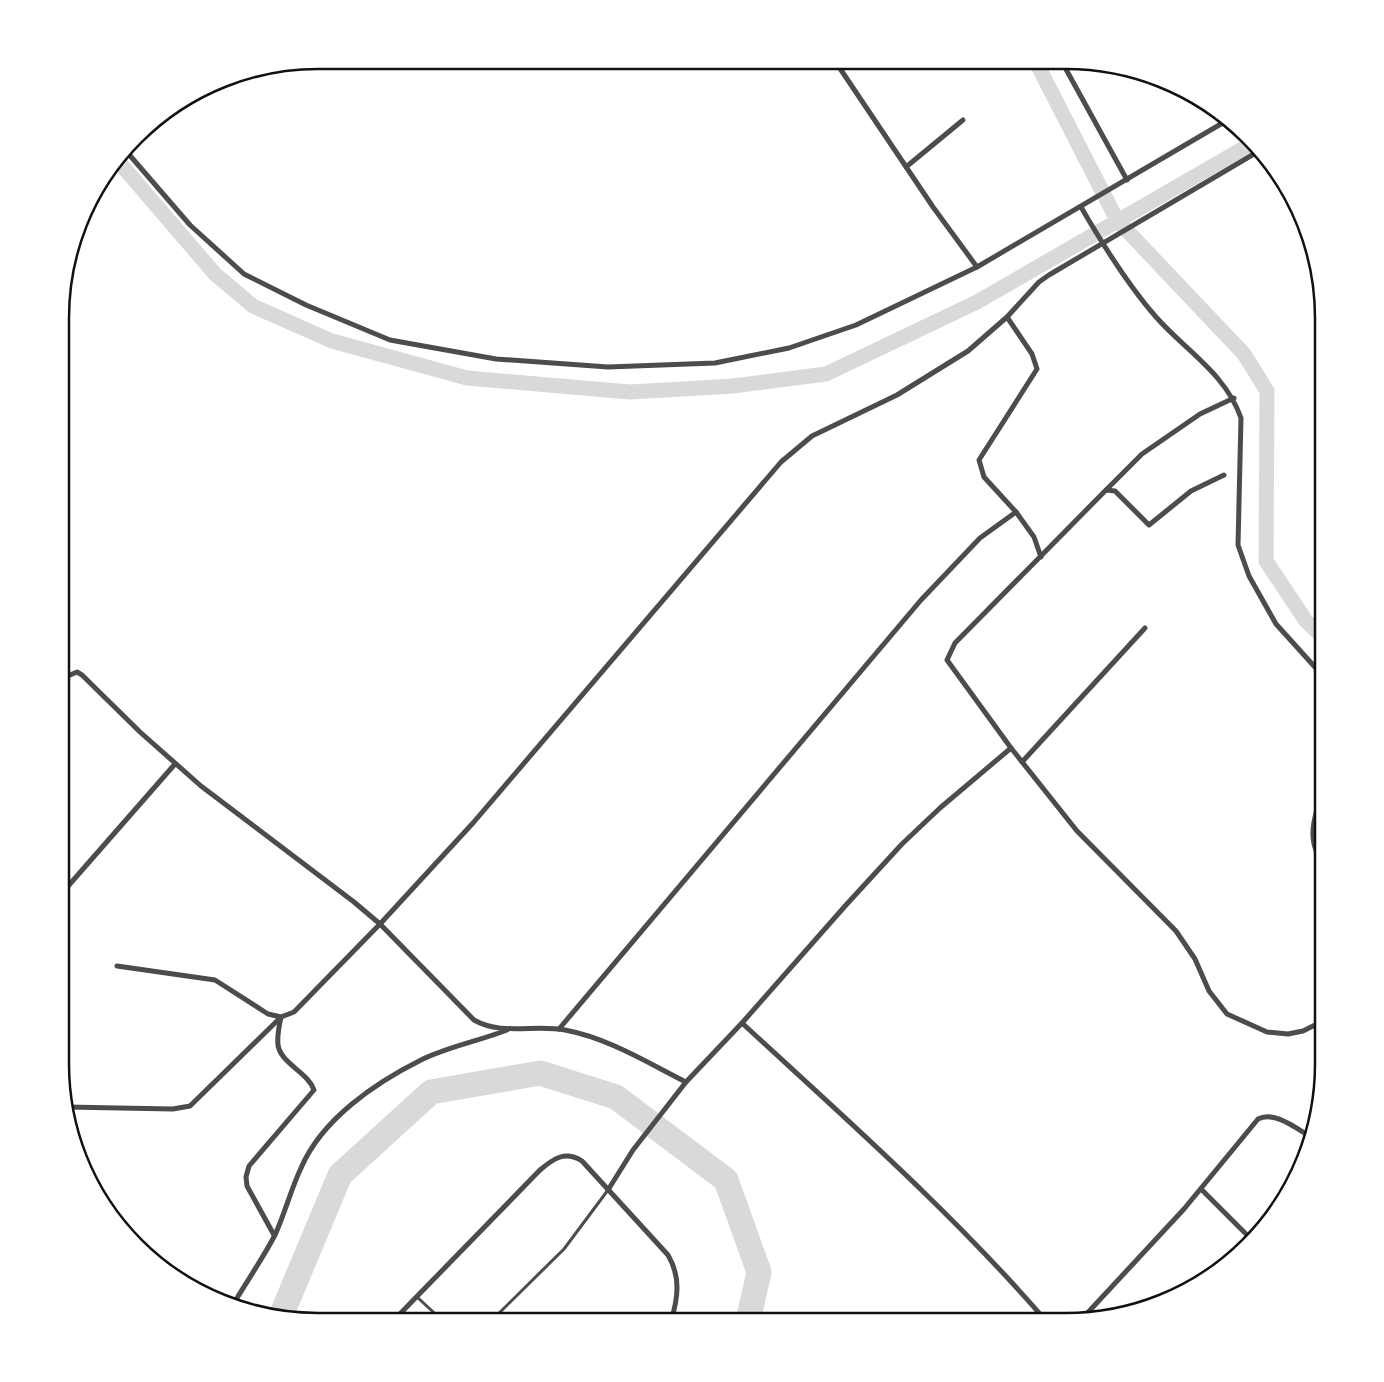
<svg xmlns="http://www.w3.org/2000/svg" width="1384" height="1382" font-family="Literata,serif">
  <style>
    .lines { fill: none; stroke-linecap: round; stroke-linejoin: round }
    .canal { stroke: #d9d9d9; stroke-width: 15 }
    .river { stroke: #d9d9d9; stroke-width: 25 }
    .service { stroke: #4c4c4c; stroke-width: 3 }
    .minor { stroke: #4c4c4c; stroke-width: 5 }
    .rim { fill: none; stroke: #111; stroke-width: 2.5 }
  </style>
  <rect width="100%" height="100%" fill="#fff"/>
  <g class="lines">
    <g class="canal">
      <path d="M1036 62 1117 220 1244 354 1267 391 1266 561 1306 621 1323 637"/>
      <path d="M118 161 215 274 253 306 332 341 467 378 630 392 733 386 826 374 977 302 1251 144"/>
      <path d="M1323 812 1320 817 1323 825"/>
    </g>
    <path class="river" d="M281 1316 340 1175 431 1092 540 1073 616 1097 726 1180 759 1272 748 1321"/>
    <g class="service">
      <path d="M417 1297 443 1321"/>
      <path d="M491 1321 564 1249 608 1190"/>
    </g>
    <g class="minor">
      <path d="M835 61 933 207 977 267"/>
      <path d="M1062 62 1127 180"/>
      <path d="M746 63V61"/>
      <path d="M126 151 190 225 244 274 306 305 390 340 496 359 608 367 715 363 789 348 856 325 977 267 1226 121"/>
      <path d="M906 167 963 120"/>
      <path d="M1081 207C1103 245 1127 284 1156 317 1187 352 1225 373 1241 418L1238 545 1249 576 1276 624 1323 676"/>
      <path d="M1007 317 1032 354 1037 369 979 460 984 477 1016 512 1034 537 1041 557"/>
      <path d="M1224 475 1191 491 1149 525 1115 491 1106 490 955 643 947 660 1011 748 1077 831 1176 931 1195 959 1209 991 1227 1014 1267 1032 1288 1034 1303 1031 1323 1021"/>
      <path d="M1106 490 1142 454 1200 414 1234 398"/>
      <path d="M63 678 77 672 82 675 140 732 201 786 354 902 380 924 474 1020C502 1036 535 1024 565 1030 608 1038 648 1063 686 1082"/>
      <path d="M1022 762 1145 628"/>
      <path d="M1323 791C1315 814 1305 841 1323 862"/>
      <path d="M62 893 175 764"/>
      <path d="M117 966 215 980 268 1014 281 1017 294 1012 380 924 473 823 781 462 812 436 897 395 968 351 1007 317 1039 282 1049 275 1259 151"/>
      <path d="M742 1023C846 1119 954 1214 1046 1321"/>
      <path d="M559 1029 921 600 980 538 1016 512"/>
      <path d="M66 1107 173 1109 190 1106 280 1018"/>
      <path d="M1201 1189 1250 1238"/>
      <path d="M608 1190 633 1150 686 1082 742 1023 846 905 902 844 940 808 1011 748"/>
      <path d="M274 1235 247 1186 246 1177 249 1166 314 1090C308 1072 281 1064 278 1045 277 1036 279 1026 281 1017"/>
      <path d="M234 1303C247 1281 263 1258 275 1235 285 1213 291 1189 301 1168 322 1119 375 1083 421 1060 447 1047 479 1041 507 1030"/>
      <path d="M393 1321 540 1170C553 1159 565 1150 582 1161L668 1255C681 1277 678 1298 671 1321"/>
      <path d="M1080 1321 1184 1209 1258 1119C1275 1110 1298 1130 1313 1138"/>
    </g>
  </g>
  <path d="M0 0H1384V1382H0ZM318 69H1066A249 249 0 0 1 1315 318V1064A249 249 0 0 1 1066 1313H318A249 249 0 0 1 69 1064V318A249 249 0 0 1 318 69Z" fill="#fff" fill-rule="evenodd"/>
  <path class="rim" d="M318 69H1066A249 249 0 0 1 1315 318V1064A249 249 0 0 1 1066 1313H318A249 249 0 0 1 69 1064V318A249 249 0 0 1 318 69Z"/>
</svg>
